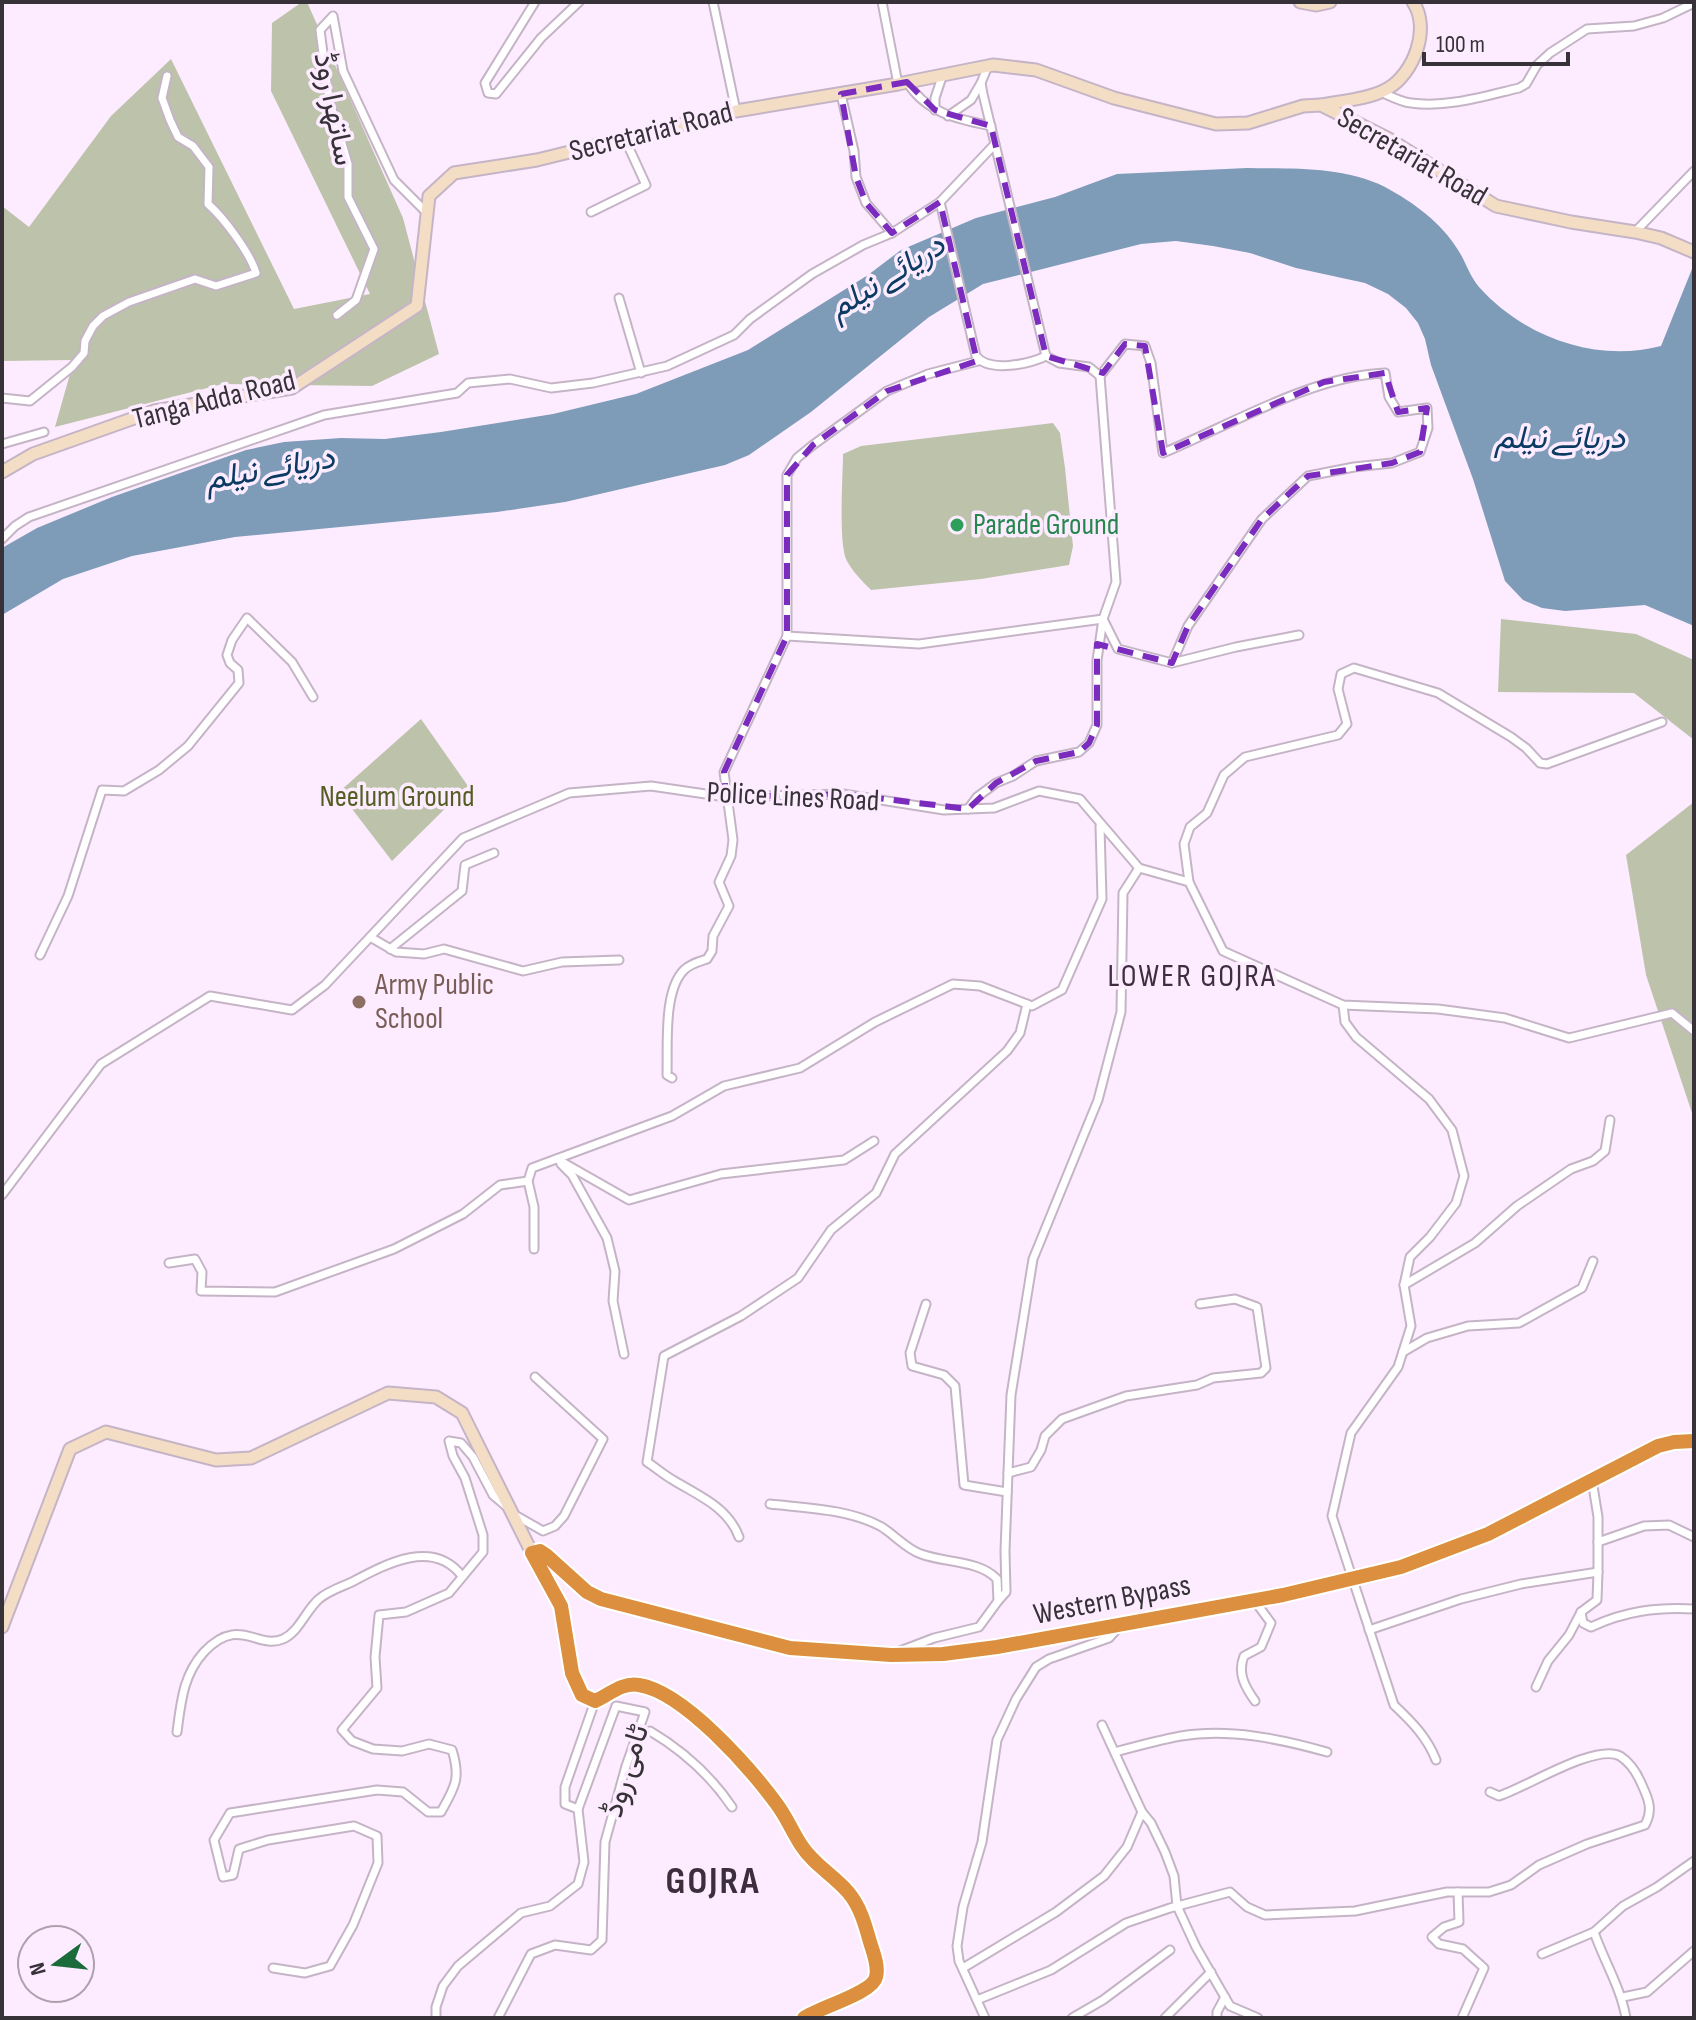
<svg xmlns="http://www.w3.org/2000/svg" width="1696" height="2020" font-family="'Sofia Sans Condensed',Vazirmatn,sans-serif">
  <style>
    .green { fill: #bdc3ab }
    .water { fill: #7e9bb7 }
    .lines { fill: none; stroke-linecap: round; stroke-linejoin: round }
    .street-casing { stroke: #c5b4c6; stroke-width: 11 }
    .secondary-casing { stroke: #c5b4c6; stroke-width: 15 }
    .highway-casing { stroke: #fff; stroke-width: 18 }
    .street { stroke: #fff; stroke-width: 7 }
    .secondary { stroke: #f4ddc5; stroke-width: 11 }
    .highway { stroke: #db8f3f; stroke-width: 14 }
    .marked { fill: none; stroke: #7b2cbf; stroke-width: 6; stroke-dasharray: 16 10; stroke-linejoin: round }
    .leisure-dot { fill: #2e9e5b; stroke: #fdecff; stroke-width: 3 }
    .education-dot { fill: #8d6e63; stroke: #fdecff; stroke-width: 3 }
    .labels { text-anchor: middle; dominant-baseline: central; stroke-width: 7; stroke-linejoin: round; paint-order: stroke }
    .street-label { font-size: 30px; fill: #373138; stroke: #fdecff }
    .leisure-label { font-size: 30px; fill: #27864d; stroke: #fdecff; text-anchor: start }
    .park-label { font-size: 30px; fill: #545e23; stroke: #fdecff }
    .education-label { font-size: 30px; fill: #785e54; stroke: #fdecff; text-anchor: start }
    .water-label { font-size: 32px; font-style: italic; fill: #0b3b62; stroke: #fdecff }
    .neighbourhood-label { font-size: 32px; letter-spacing: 2px; fill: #3c2e3d; stroke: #fdecff }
    .district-label { font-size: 38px; font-weight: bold; letter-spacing: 2px; fill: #3c2e3d; stroke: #fdecff }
  </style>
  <rect width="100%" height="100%" fill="#fdecff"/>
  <g class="green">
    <path d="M302 2H307L403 218 439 354 372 386 223 384 55 427 74 360 2 361V206L29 227 111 116 171 59 294 309 370 294 271 91 272 23Z"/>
    <path d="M1053 423 1060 433 1065 468 1073 546 1069 565 981 579 871 590C862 581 853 572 847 561 838 545 843 475 843 454L861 446Z"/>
    <path d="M1501 619 1636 634 1694 660V740L1634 693 1498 692Z"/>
    <path d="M421 719 468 786 392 861 339 792Z"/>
    <path d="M1694 802V1119L1646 975 1626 855Z"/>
  </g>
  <path class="water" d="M1247 168C1292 169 1343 166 1385 187 1413 202 1442 223 1458 250 1466 262 1469 275 1479 287 1524 337 1595 363 1661 346L1694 264V626L1645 605 1565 611 1542 608 1523 600 1505 581 1473 479 1431 365 1425 339 1418 323 1406 308 1388 294 1365 283 1296 268 1250 253 1213 246 1176 241 1141 244 983 284 929 317 811 412 749 455 725 465 565 502 497 512 235 537 132 556 63 579 2 615V548L37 528 112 497 246 450 284 442 341 438 385 439 441 432 553 414 636 394 748 350 868 275 901 250 976 218 1055 197 1117 174Z"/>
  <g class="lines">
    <g class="street-casing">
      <g id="street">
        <path d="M535 2 485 83 488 93 496 94 541 38 579 2"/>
        <path d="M713 2 736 111"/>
        <path d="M882 2 898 84"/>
        <path d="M988 66 981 83 983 94 1046 356"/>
        <path d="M907 82C926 113 957 119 991 126"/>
        <path d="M1381 92C1390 96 1401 102 1411 103 1447 108 1485 96 1519 88L1526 84 1537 65 1550 53 1587 29 1634 26 1663 18 1694 3"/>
        <path d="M841 94 854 151 856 177 866 203 892 233"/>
        <path d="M935 110V98L943 74"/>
        <path d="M948 116 971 100 981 83"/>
        <path d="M591 212 646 185 624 137"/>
        <path d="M1635 232 1694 171"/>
        <path d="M619 298 641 373"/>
        <path d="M337 315 356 300 374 249 348 197V164L329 99 320 30 333 16 343 71 394 180 427 213"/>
        <path d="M1100 376 1125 344 1145 346 1151 363 1163 453C1230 425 1312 376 1385 373L1389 397 1398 412 1427 408 1428 428 1420 452 1392 463 1354 467 1308 476 1262 519 1188 626 1172 663"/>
        <path d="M2 398 30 401 72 367 84 353 85 341 93 326 103 316 129 302 195 279 216 286 256 273C250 253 224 218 208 204L209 167 193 146 178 137 170 120 162 98 167 76"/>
        <path d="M2 444 44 432"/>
        <path d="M2 539 15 526 29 517 324 415 457 393 468 383 510 379 551 388 593 383 667 366 734 335 750 319 812 274 863 245 892 233 940 202"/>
        <path d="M1104 621 1118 649 1172 663 1236 647 1299 635"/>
        <path d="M787 636V475L797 458 813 445 887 391 928 374 978 361"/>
        <path d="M968 809 977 797 996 783 1013 776 1036 761 1079 752 1089 743 1097 725V660L1103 619"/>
        <path d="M1189 882 1184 844 1190 827 1207 813 1224 775 1245 757 1338 735 1347 724 1338 689 1341 674 1354 668 1438 693 1511 737 1526 748 1540 763 1547 764 1662 722"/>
        <path d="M370 937 396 952 424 954 444 949 523 971 562 962 619 960"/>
        <path d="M390 949 462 891 465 865 494 853"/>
        <path d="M40 955 68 896 102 790 124 791 159 770 188 746 239 683 238 670 230 663 227 655 232 640 247 618 292 662 313 697"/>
        <path d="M1343 1005 1345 1022 1356 1037 1429 1099 1452 1130 1464 1176 1456 1203 1430 1237 1410 1257 1404 1285 1411 1326 1398 1367 1351 1433 1332 1516 1394 1705C1412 1722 1427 1737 1436 1760"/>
        <path d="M672 1078 667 1075C668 1046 663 991 684 970 690 964 698 962 707 959L712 951 713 936 729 906 719 882 731 856 733 840 724 772 787 636 919 644 1103 619 1116 582 1100 376 1089 367 1059 363 1046 356C1029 364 989 373 976 356L940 202 995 144"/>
        <path d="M557 1159 629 1200 721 1174 844 1160 874 1141"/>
        <path d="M561 1164 572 1175 607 1238 615 1271 613 1301 624 1354"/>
        <path d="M2 1195 101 1064 210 996 292 1010 325 985 463 838 569 793 651 786 726 797 843 794 944 810 994 808 1039 791 1080 799 1139 868 1189 882 1223 951 1343 1005 1438 1009 1505 1018 1569 1038 1672 1013 1694 1031"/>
        <path d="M534 1249V1207L528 1181 532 1168 672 1116 724 1086 800 1068 875 1022 953 984 980 986 1032 1006 1062 990 1102 899 1100 826"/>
        <path d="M169 1263 195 1259 202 1272 201 1291 275 1292 394 1249 463 1214 500 1185 528 1181"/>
        <path d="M1404 1285 1475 1243 1517 1206 1571 1169 1593 1161 1605 1151 1610 1120"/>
        <path d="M926 1304 910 1353 912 1366 944 1375 955 1386 964 1485 1007 1492"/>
        <path d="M1403 1352 1427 1338 1468 1326 1519 1323 1582 1288 1593 1261"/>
        <path d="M1008 1473 1031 1467 1041 1450 1045 1436 1062 1419 1126 1396 1197 1385 1213 1378 1261 1373 1266 1368 1257 1307 1235 1299 1200 1304"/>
        <path d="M770 1504C806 1508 848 1509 880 1526 894 1534 906 1549 921 1554 945 1563 979 1560 997 1579L998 1601 979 1627 934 1638 900 1651"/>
        <path d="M515 1515 543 1531 555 1526 564 1516 603 1439 535 1377"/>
        <path d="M739 1537C728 1507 699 1496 673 1480 664 1475 655 1467 647 1462L664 1356 741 1316 798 1278 831 1230 876 1193 895 1154 1007 1051 1020 1033 1027 1004"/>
        <path d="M1598 1542 1644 1526 1669 1525 1694 1537"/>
        <path d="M1254 1600 1271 1623 1261 1647 1244 1656C1237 1673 1245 1687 1255 1701"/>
        <path d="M998 1601 1006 1592 1005 1551 1011 1395 1033 1259 1098 1100 1121 1012 1123 893 1139 868"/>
        <path d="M1581 1612 1583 1623 1591 1627C1625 1611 1657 1607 1694 1609"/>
        <path d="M1369 1630 1461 1599 1521 1584 1598 1572V1517L1592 1480"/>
        <path d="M1536 1687 1548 1661 1569 1635 1581 1612 1597 1600 1598 1572"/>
        <path d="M1102 1725 1142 1812 1151 1823 1165 1852 1174 1876 1177 1906 1196 1947 1230 2006 1258 2018"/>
        <path d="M177 1732C181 1702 183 1675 204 1652 239 1615 257 1650 283 1639 299 1632 306 1610 319 1599 328 1591 341 1587 352 1582 386 1564 433 1538 462 1576"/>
        <path d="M638 1735 650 1731C682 1750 711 1776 732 1807"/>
        <path d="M1115 1752C1137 1746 1159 1740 1181 1736 1229 1728 1281 1739 1327 1752"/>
        <path d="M1458 1892 1459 1922 1444 1927 1432 1937 1439 1944 1463 1949 1484 1968 1462 2018"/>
        <path d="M1594 1932 1623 1906 1657 1887 1694 1861"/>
        <path d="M1542 1954 1594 1932C1604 1961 1621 1988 1626 2018"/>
        <path d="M273 1968 305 1973 330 1966 353 1925 378 1863 377 1836 354 1826 268 1840 239 1849 233 1875 223 1877 214 1840 230 1813 377 1790 403 1792 428 1812H441C455 1787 461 1778 452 1750L429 1744 402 1751 373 1749 352 1741 342 1730 377 1688 375 1657 379 1615 406 1612 449 1593 483 1552V1535L465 1478 453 1456 449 1441 461 1443 473 1457 493 1495 506 1506"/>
        <path d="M963 1968 1056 1912 1104 1876 1127 1847 1142 1812"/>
        <path d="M1623 1997 1647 1992 1694 1951"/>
        <path d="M977 2000 1051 1970 1126 1923 1170 1908 1230 1892 1247 1907 1265 1915 1355 1911 1447 1892H1489L1511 1885 1539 1865 1587 1844 1645 1825C1653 1810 1649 1800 1642 1785 1637 1773 1631 1763 1620 1756 1595 1743 1525 1788 1499 1796L1490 1792"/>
        <path d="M436 2018V2007L443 1986 458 1966 521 1913 550 1906 578 1884 584 1862 578 1809"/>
        <path d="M498 2018 531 1954 555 1945 591 1950 602 1940 605 1842 626 1766 645 1712 616 1706 578 1809 565 1804V1787L595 1701"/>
        <path d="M985 2018 959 1961 957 1946 963 1907 982 1842 997 1740 1016 1699 1036 1667 1049 1659 1109 1638 1118 1628"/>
        <path d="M1072 2018 1103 2000 1170 1950"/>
        <path d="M1165 2018 1211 1972"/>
        <path d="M1217 2018V2012L1225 1997"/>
      </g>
    </g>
    <g class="secondary-casing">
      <g id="secondary">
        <path d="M1300 2 1316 5 1330 2"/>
        <path d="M1321 105C1342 101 1369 99 1387 89 1414 74 1431 28 1413 2"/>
        <path d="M2 472 33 454 154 411 292 388 417 306 429 196 454 173 537 160 736 111 898 84 993 65 1036 70 1114 98 1216 124 1248 123 1303 106 1321 105 1389 139 1496 206 1571 222 1635 232 1661 238 1694 252"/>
        <path d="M2 1627 70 1449 106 1432 216 1460 251 1458 388 1393 436 1397 462 1413 532 1553"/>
      </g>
    </g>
    <g class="highway-casing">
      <path id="highway" d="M804 2018C820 2007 873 1993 876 1977 879 1966 873 1952 870 1942 865 1924 860 1906 848 1892 833 1875 813 1864 801 1845 792 1831 786 1816 776 1803 750 1768 684 1692 639 1685 622 1682 609 1695 595 1701L582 1695 572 1673 561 1606 532 1553 540 1551 546 1555 587 1592 601 1599 790 1648 891 1655 943 1654 997 1647 1283 1595 1401 1567 1488 1534 1658 1446 1674 1442 1694 1441"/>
    </g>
    <use href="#street" class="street"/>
    <use href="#secondary" class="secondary"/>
    <use href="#highway" class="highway"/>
  </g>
  <path class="marked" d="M907 82 935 110 991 126 1046 356 1103 373 1125 344 1145 346 1163 453 1324 382 1385 373 1398 412 1427 408 1420 452 1392 463 1308 476 1262 519 1188 626 1172 663 1097 644V725L1089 743 1079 752 1036 761 996 783 968 809 843 794 726 797 724 772 787 636V475L813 445 887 391 977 361 940 202 892 233 866 203 856 177 841 94Z"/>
  <circle class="leisure-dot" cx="957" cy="525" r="8"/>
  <circle class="education-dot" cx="359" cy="1002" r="8"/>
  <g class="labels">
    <g class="street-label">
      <text transform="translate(334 109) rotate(79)">ساتھرا روڈ</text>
      <text transform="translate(651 132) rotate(-14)">Secretariat Road</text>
      <text transform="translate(1412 157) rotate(30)">Secretariat Road</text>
      <text transform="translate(214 400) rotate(-14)">Tanga Adda Road</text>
      <text transform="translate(793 797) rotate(3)">Police Lines Road</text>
      <text transform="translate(1112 1600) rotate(-11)">Western Bypass</text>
      <text transform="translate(626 1771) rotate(-73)">ٹامی روڈ</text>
    </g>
    <g class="leisure-label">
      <text x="973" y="525">Parade Ground</text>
    </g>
    <g class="park-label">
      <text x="397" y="797">Neelum Ground</text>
    </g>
    <g class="education-label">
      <text x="375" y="985">Army Public<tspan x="375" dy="34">School</tspan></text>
    </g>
    <g class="water-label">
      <text transform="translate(887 277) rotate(-32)">دریائے نیلم</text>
      <text x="1560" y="438">دریائے نیلم</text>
      <text transform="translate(270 469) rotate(-10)">دریائے نیلم</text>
    </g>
    <g class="neighbourhood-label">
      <text x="1192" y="976">LOWER GOJRA</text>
    </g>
    <g class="district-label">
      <text x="713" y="1881">GOJRA</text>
    </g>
  </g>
  <rect width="1696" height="2020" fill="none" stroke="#373138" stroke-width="8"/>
  <g transform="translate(56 1964) rotate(255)"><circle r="38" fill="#fdecff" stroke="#aea1af" stroke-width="2"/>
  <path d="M0-6L14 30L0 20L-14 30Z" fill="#1c6b3b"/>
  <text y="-12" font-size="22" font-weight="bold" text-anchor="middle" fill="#373138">N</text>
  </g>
  <path d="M1424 52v12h144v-12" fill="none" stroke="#373138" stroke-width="4"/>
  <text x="1436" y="52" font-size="24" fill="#373138" stroke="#fdecff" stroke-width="6" paint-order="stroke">100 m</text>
</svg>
